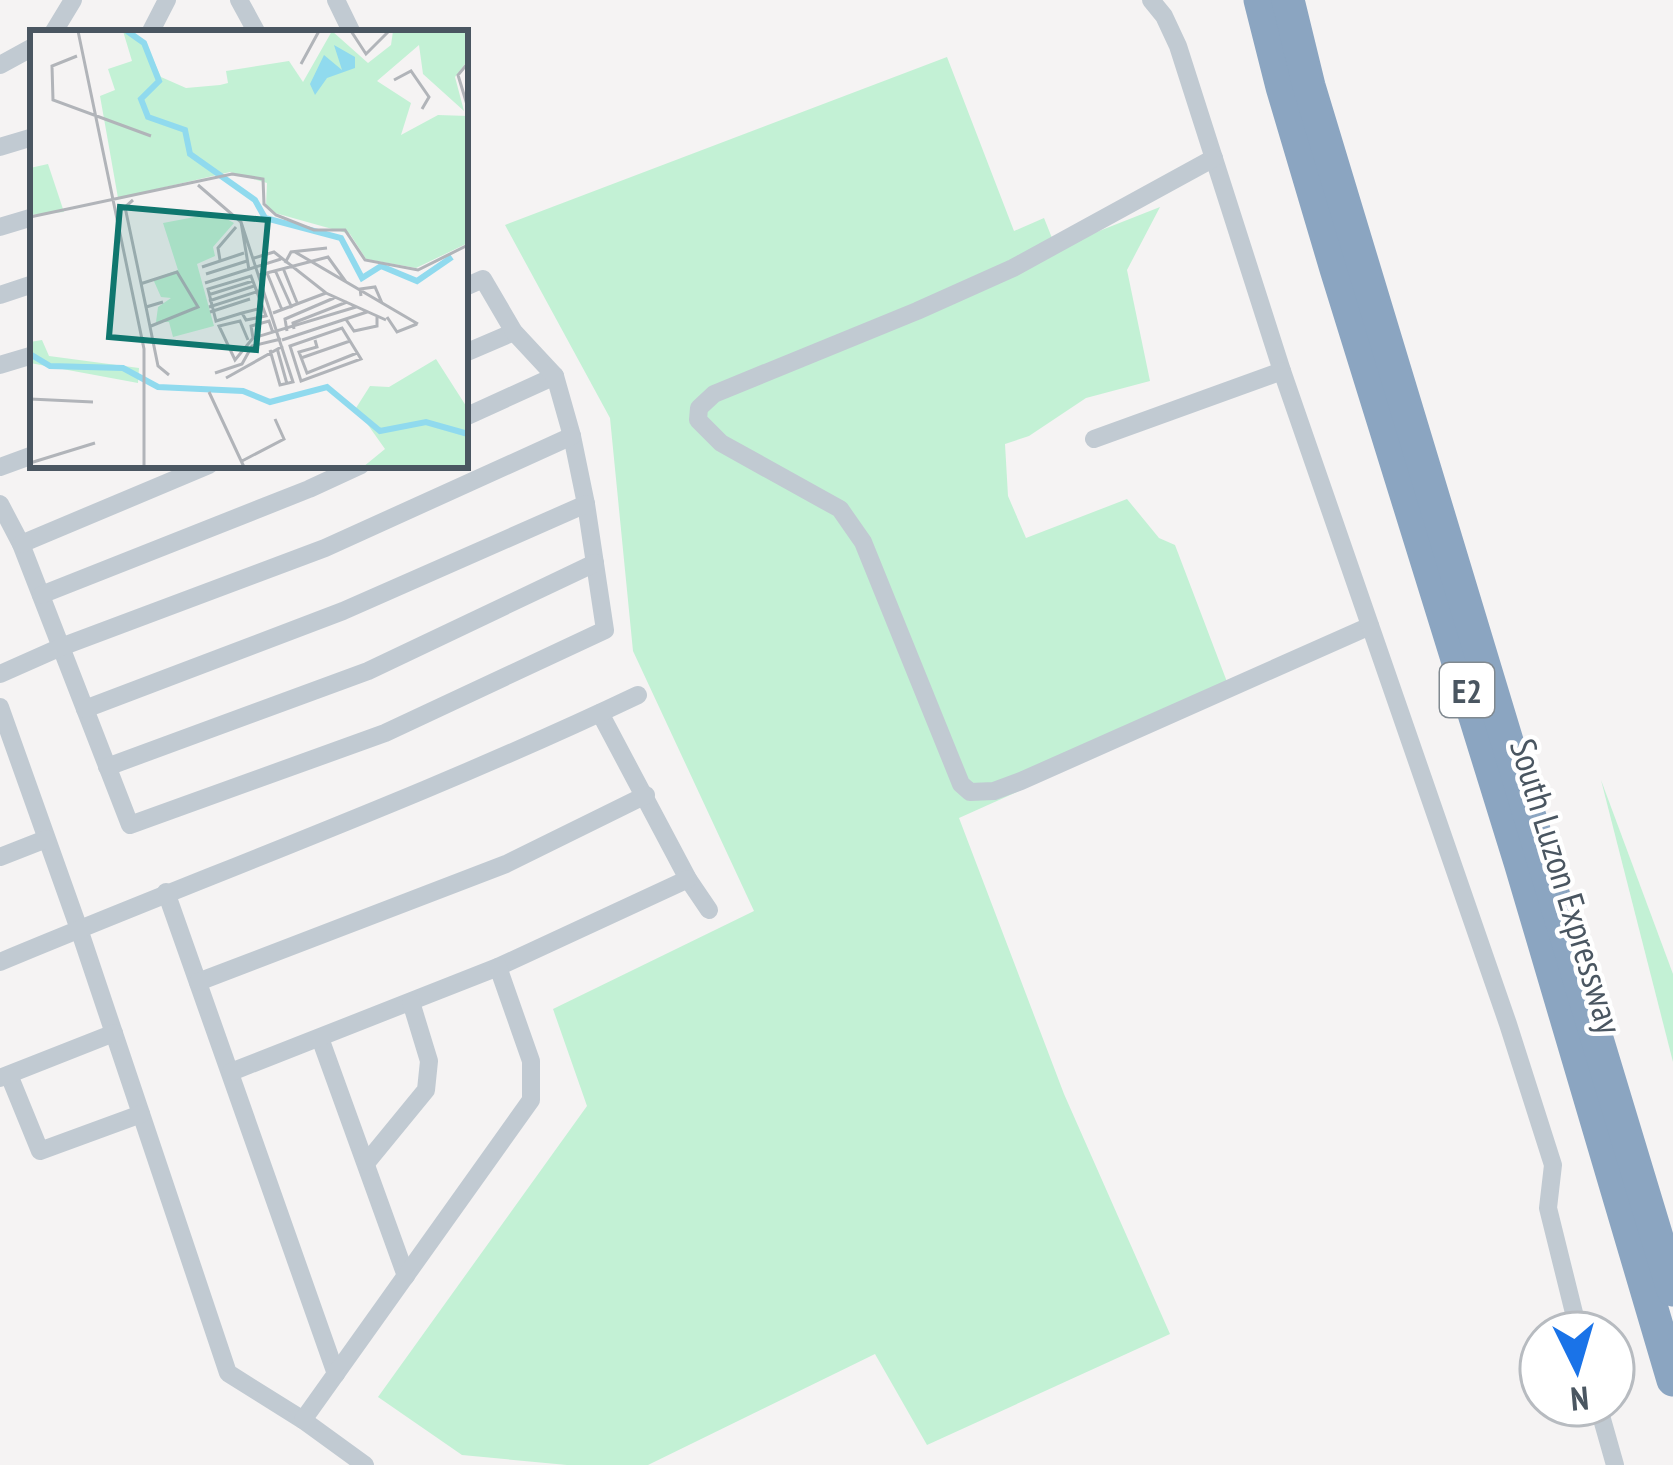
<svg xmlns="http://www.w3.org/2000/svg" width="1673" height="1465" font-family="'PT Sans Narrow',sans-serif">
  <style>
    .green { fill: #c3f1d5 }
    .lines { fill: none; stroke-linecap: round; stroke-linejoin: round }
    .street { stroke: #c1cad2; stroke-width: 18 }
    .highway { stroke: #8ba5c1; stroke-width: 33 }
    .labels { text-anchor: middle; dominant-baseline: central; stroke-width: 9; stroke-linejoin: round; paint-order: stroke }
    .shield { fill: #fff; stroke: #808990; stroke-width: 3 }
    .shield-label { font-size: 33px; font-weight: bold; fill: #4a5661 }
    .street-label { font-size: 36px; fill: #4a5661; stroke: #fff }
    .inset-river { fill: none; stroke: #90daee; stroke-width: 6 }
    .inset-road { fill: none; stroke: #b1b4b9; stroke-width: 3 }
    .view { fill: #0f766e; fill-opacity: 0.15; stroke: #0f766e; stroke-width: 6 }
    .inset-edge { fill: none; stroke: #4a5661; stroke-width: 6 }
  </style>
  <rect width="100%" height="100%" fill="#f5f3f3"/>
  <g class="green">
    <path d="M947 57 1014 231 1044 218 1056 248 1160 207 1127 270 1150 381 1086 398 1029 436 1005 444 1008 496 1026 538 1127 499 1159 538 1175 545 1232 695 959 818 1064 1094 1170 1334 927 1445 875 1354 648 1465H567L462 1455 378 1397 587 1106 553 1009 754 911 633 651 610 418 505 225Z"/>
    <path d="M1601 780 1673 974V1062Z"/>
  </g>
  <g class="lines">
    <g class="street">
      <path d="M239 0 257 33"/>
      <path d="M336 0 352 33"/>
      <path d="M1151 0 1164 16 1178 46 1282 371"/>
      <path d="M53 33 73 0"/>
      <path d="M150 33 167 0"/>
      <path d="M0 65 33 47"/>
      <path d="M0 147 33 137"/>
      <path d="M1214 158 1013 268 917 311 714 394 699 408 698 420 721 443 840 509 863 542 961 784 970 792 994 791 1021 781 1370 626"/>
      <path d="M0 227 33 217"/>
      <path d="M0 295 33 284"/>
      <path d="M465 353 514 332"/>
      <path d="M0 365 33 355"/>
      <path d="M465 417 555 376"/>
      <path d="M1094 439 1282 371 1508 1024 1553 1165 1548 1208 1579 1333"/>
      <path d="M0 467 33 455"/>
      <path d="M0 504 21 544 130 825 385 733 605 630 586 504 572 436 555 376 514 332 483 279 465 287"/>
      <path d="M21 544 209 465"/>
      <path d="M41 595 309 489 361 465"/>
      <path d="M0 674 61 647 325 548 572 436"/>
      <path d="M0 707 79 929 228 1373 303 1420"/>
      <path d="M85 709 343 611 586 504"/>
      <path d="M600 713 688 879 709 910"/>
      <path d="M107 767 368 671 595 563"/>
      <path d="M0 857 46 839"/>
      <path d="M166 892 336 1374"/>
      <path d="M0 962C213 873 430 794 638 695"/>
      <path d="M198 982 506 864 646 795"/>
      <path d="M320 1038 406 1276"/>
      <path d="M231 1072 498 967 688 879"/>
      <path d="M9 1075 40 1151 141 1114"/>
      <path d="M0 1078 114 1033"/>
      <path d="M367 1162 426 1090 429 1061 411 1002"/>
      <path d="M1598 1405 1615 1465"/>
      <path d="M365 1465 303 1420 531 1100V1061L498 967"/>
    </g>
    <g class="highway">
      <path d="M1260 0 1282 87 1336 269 1520 862 1673 1380"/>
      <path d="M1288 0 1309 86 1673 1290"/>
    </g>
  </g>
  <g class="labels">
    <rect class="shield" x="1440" y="663" width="54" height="54" rx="9"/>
    <g class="shield-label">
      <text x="1467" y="690">E2</text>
    </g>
    <g class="street-label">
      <text transform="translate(1567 886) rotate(73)">South Luzon Expressway</text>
    </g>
  </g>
  <g transform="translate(30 30)">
    <rect width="438" height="438" fill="#f5f3f3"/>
    <path d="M93 1 116 14 131 47 156 58 190 55 198 53 196 41 259 31 273 52 302 1 338 33 361 15 363 1H438V30L425 47 434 81 393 44 389 15 347 51 381 73 371 105 408 85 438 86V213L386 238 336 229 320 204 245 183 236 176 237 153 200 142 88 168 70 66 85 60 78 39 102 31ZM18 134 34 182 0 185V138ZM186 183 204 193 183 217 185 226 167 234 184 296 143 307 139 292H126L128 277 141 268 131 267 123 249 148 240 133 193ZM12 310 19 326 109 338 108 353 0 333V312ZM406 329 438 379V437H333L355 419 326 378 340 356 359 357Z" fill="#c3f1d5"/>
    <path d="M304 15 325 27V38L297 48 285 65 280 54 294 25 312 40Z" fill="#90daee"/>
    <path class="inset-river" d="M97 1 114 13 129 51 111 69 118 87 155 100 160 124 225 170 235 188 311 208 332 248 351 236 387 251 422 227M0 324 20 336 93 338 128 357 213 361 240 372 297 357 350 401 396 392 438 404"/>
    <path class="inset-road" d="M48 1 114 319V437M321 1 336 24 359 1M47 26 22 36 23 70 121 106M438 33 428 45 438 78M271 34 289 1M364 50 381 41 399 67 392 79M168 155 211 192 219 240M103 170 95 177 116 277 133 272M0 187 202 144 233 149 234 174 246 185 284 200H315L335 230 388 240 438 215M211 192 263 352 250 355 240 320M265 222 388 294M224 228 244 222 296 263 356 290M190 230 188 218 206 197M255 233 261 222 297 218M172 237 214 223M253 238 268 275M245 240 262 278M237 243 252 280M176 244 217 231M229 245 298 227 316 252M175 253 251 229M110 254 147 242 168 277 121 296M178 265 223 251M331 266 330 259 345 257 352 273M179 271 224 256M116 277 128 336 139 345M179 277 229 261M180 282 220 269M212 283 216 290 236 286 221 246 178 259 186 291 212 283 232 278M243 283 296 263M357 287 367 302 387 294M315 288 324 301 347 296V287M312 298 331 329 271 351 260 316ZM264 299 263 293 317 272M257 301 255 289 304 268M223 308 221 296 239 291 243 303M218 310 210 291 189 296 205 330 223 308 326 277M252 310 337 282M285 310 287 317 269 322 277 343 327 323M247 318 257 354M271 328 320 311M185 343 212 334 222 316 251 309M196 348 253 316M179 362 214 437M0 369 63 372M212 431 254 409 245 389M0 433 65 413"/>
    <path class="view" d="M90 177 238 190 226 320 79 307Z"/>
    <rect width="438" height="438" class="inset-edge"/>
  </g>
  <g transform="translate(1577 1369) rotate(175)"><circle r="57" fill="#ffffff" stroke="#b7bbc0" stroke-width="3"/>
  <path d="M0-9L21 45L0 30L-21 45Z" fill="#1a73e8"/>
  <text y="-18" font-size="33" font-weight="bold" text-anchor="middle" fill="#4a5661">N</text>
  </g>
</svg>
